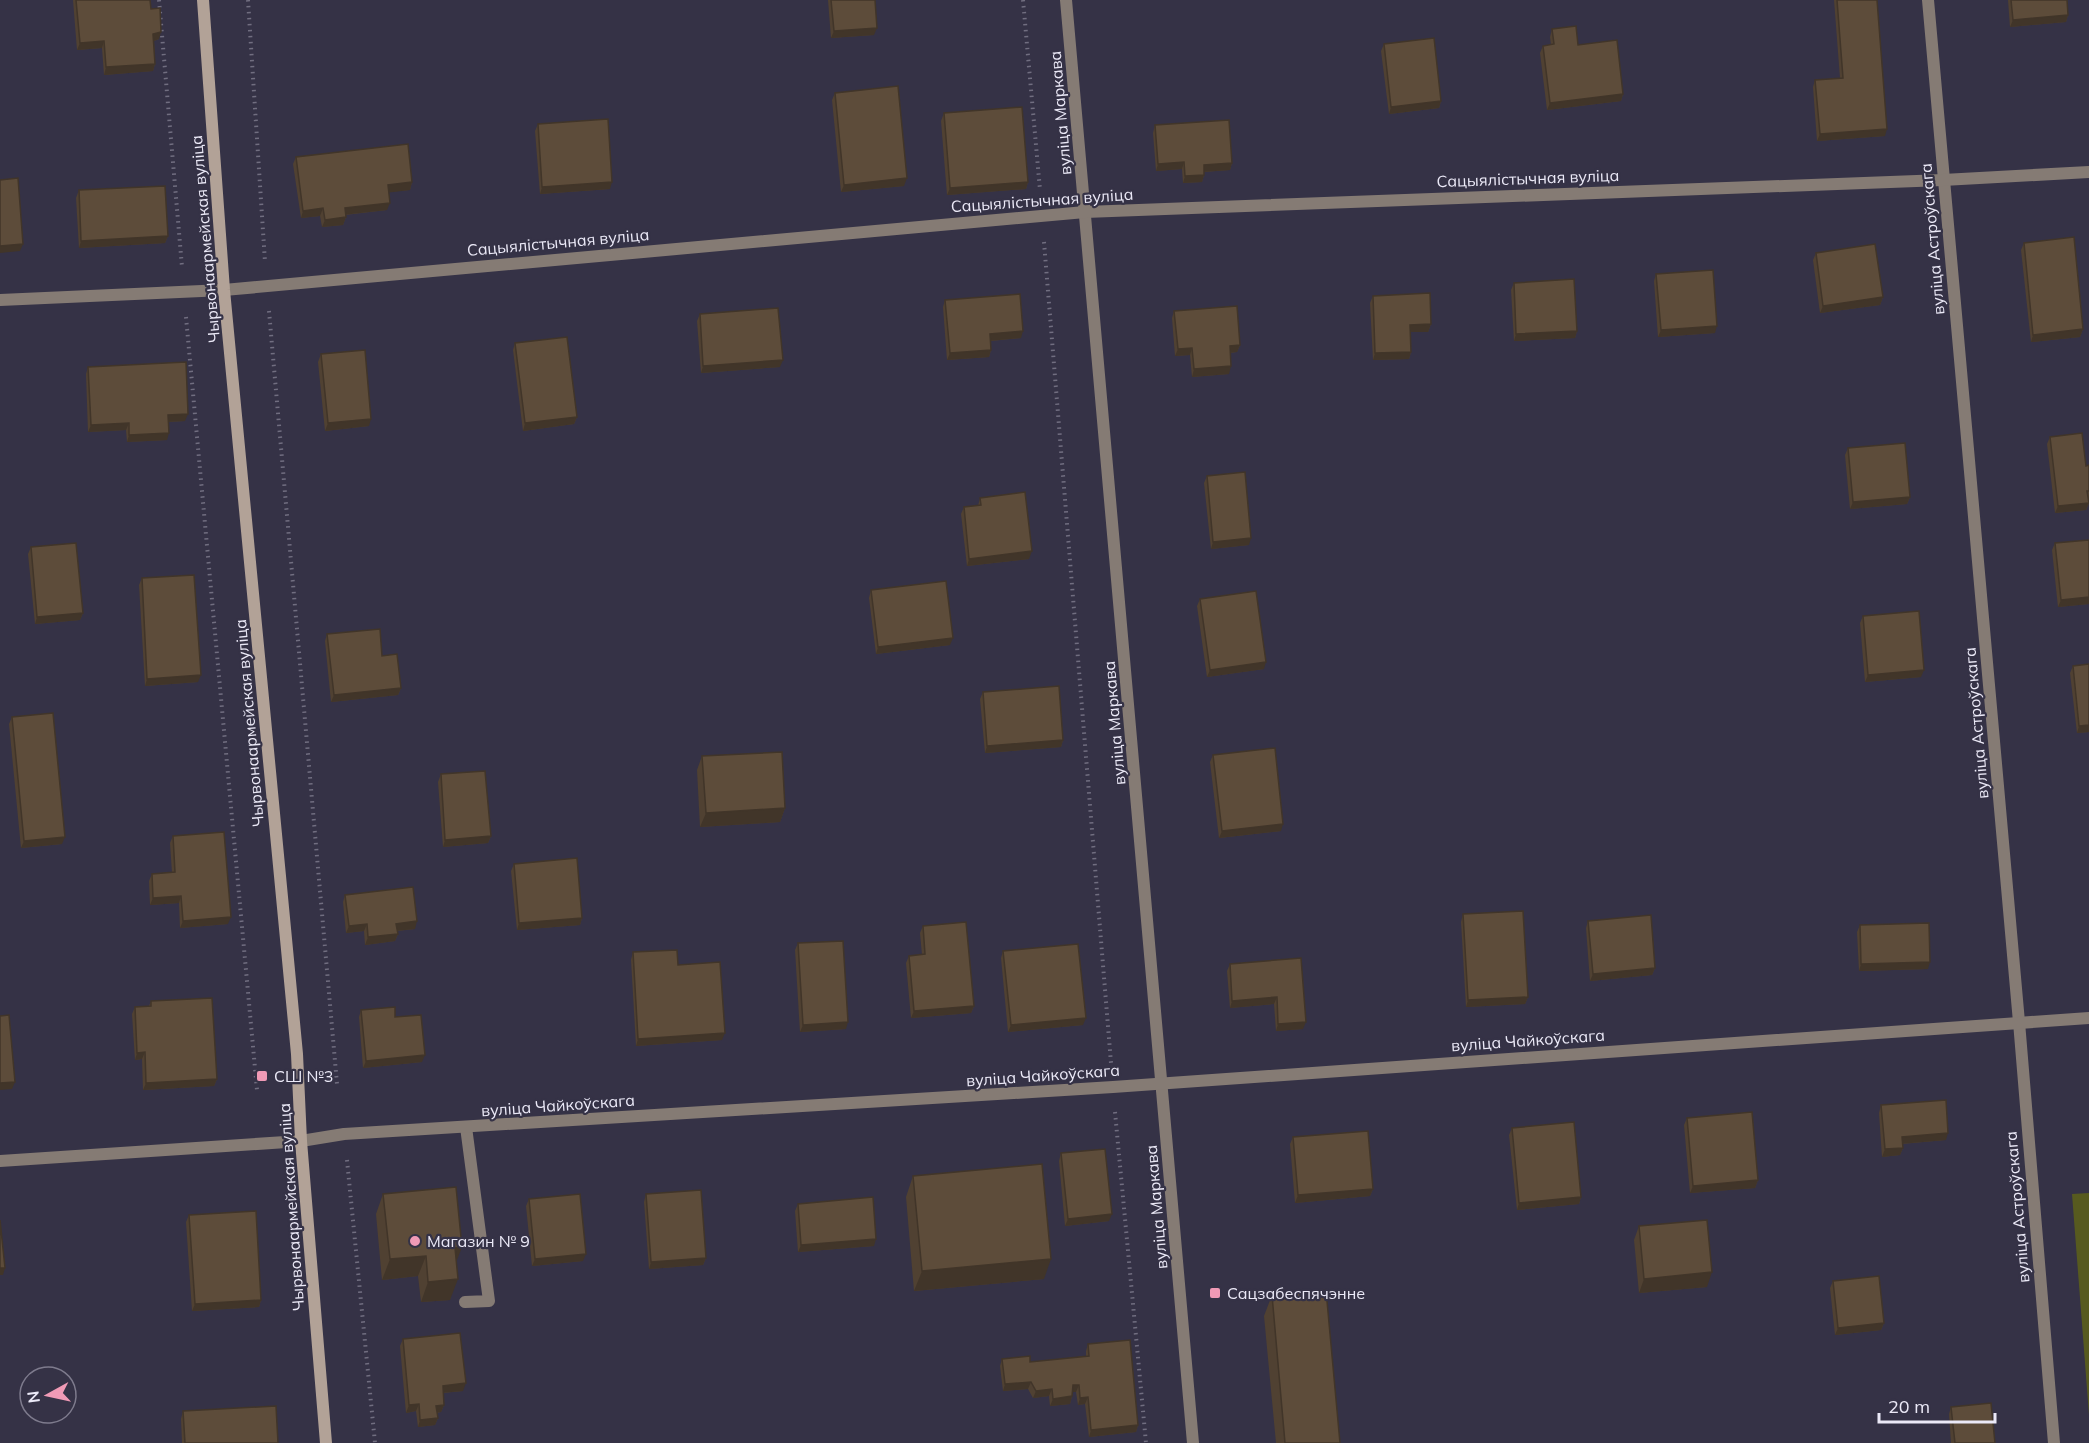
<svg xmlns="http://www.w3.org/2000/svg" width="2089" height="1443" font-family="Mulish,sans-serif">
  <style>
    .green { fill: #575a1f }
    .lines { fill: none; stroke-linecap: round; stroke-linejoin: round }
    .path { stroke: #716e80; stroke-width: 4; stroke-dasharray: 1.5 4.5; stroke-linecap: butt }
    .service { stroke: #857b74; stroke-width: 12 }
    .minor { stroke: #857b74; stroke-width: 12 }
    .secondary { stroke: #b2a297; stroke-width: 12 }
    .wall { fill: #504132 }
    .shaded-wall { fill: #413529 }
    .building { fill: #5d4c3a; stroke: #413529; stroke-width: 1.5 }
    .poi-dot { fill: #f09ab6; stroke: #353246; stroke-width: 2 }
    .labels { text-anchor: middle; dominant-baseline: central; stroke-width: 4.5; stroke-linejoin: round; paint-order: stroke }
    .street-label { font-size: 16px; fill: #ebe9f7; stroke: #353246 }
    .poi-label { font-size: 16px; fill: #ebe9f7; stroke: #353246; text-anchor: start }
  </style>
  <rect width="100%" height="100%" fill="#353246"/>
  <path class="green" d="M2089 1193V1415L2072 1194Z"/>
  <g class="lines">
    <g class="path">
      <path d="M159 0 182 267"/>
      <path d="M248 0 265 262"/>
      <path d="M1023 0 1040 190"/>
      <path d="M1044 242 1111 1063"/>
      <path d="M269 311 337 1084"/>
      <path d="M186 317 257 1090"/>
      <path d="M1115 1112 1146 1443"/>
      <path d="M347 1160 375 1443"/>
    </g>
    <path class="service" d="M465 1302 489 1301 466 1127"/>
    <g class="minor">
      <path d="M1066 0 1193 1443"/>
      <path d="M1928 0 2019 1022 2054 1443"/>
      <path d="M0 300 224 290 1085 212 1943 180 2089 172"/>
      <path d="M0 1161 301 1141 344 1134 1113 1087 2089 1018"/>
    </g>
    <path class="secondary" d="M203 0 224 290 297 1054 301 1141 326 1443"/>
  </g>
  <g class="wall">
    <path d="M73 0H150L151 9 159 39 154 41 155 64 153 71 104 75 102 48 77 50Z"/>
    <path d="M828 0H875L874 35 831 38Z"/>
    <path d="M1834 0H1877L1885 136 1817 141 1813 87 1815 80 1840 78Z"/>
    <path d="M2008 0H2067L2068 15 2066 22 2010 27Z"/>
    <path d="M1552 29 1578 45 1623 94 1621 101 1547 110 1540 53 1543 46 1551 45 1550 37Z"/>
    <path d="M1384 44 1441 101 1439 108 1389 114 1381 51Z"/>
    <path d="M835 93 904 186 841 192 832 100Z"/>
    <path d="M944 113 1028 182 1026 189 947 195 941 121Z"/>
    <path d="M538 124 610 189 540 194 535 131Z"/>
    <path d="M1155 125 1232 163 1230 170 1204 172V175L1202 182 1183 183 1182 169 1156 171 1153 133Z"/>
    <path d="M296 157 412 182 410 190 388 192 387 210 345 215 346 217 343 225 322 227 320 216 301 218 293 164Z"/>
    <path d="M79 190 168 236 165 243 79 248 76 198Z"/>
    <path d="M2024 243 2083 329 2080 337 2031 342 2021 250Z"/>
    <path d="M1816 253 1883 297 1880 305 1820 313 1813 260Z"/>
    <path d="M1656 274 1715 333 1658 337 1654 281Z"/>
    <path d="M1514 283 1577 331 1575 338 1514 341 1511 290Z"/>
    <path d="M1373 296 1431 324 1428 332H1411V352L1409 359 1373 360 1370 303Z"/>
    <path d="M945 300 1021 338 991 341V350L989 357 947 360 943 307Z"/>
    <path d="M1174 311 1240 345 1237 352 1230 353 1229 374 1192 377 1190 355 1175 356 1172 318Z"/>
    <path d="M700 314 780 367 701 373 697 321Z"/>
    <path d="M515 343 577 417 574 424 523 431 513 350Z"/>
    <path d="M321 354 369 426 325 431 318 362Z"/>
    <path d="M88 367 185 421 168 422 167 440 127 442 126 430 88 432 86 374Z"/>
    <path d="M2050 437 2086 466 2089 465V498H2088L2089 503 2086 510 2055 513 2047 444Z"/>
    <path d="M1848 448 1910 497 1907 504 1850 509 1845 455Z"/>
    <path d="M1207 476 1249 545 1211 549 1204 483Z"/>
    <path d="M980 498 1029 559 967 566 961 514 964 507 978 506Z"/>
    <path d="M2089 540V604L2058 607 2052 550 2055 543Z"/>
    <path d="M31 547 83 613 80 620 35 624 28 554Z"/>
    <path d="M142 578 198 682 145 686 139 585Z"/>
    <path d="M871 590 950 645 876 654 869 598Z"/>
    <path d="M1200 599 1264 669 1207 677 1197 606Z"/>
    <path d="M1863 616 1921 677 1865 682 1860 623Z"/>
    <path d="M327 634 382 656 401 688 398 695 331 702 325 641Z"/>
    <path d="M2089 664V732L2077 733 2070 673 2073 666Z"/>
    <path d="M983 692 1063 740 1061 747 985 753 980 699Z"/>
    <path d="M12 717 62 844 21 848 9 724Z"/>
    <path d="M1213 755 1281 831 1219 838 1210 762Z"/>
    <path d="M702 756 785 808 780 822 700 827 697 770Z"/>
    <path d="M441 774 491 836 488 843 443 847 438 782Z"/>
    <path d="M173 836 228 924 180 928 179 903 150 905 149 881 152 874 172 873 170 843Z"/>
    <path d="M514 864 582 918 580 925 517 930 511 871Z"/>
    <path d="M345 895 415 929 397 931 398 934 395 941 365 945 364 931 346 933 343 902Z"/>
    <path d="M1463 914 1528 997 1525 1004 1466 1007 1461 922Z"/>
    <path d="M1588 921 1655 968 1652 975 1590 981 1586 928Z"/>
    <path d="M1860 925 1928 969 1859 971 1857 932Z"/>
    <path d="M923 926 974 1006 971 1013 911 1018 906 963 909 956 922 955 920 933Z"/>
    <path d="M798 943 846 1029 800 1032 795 950Z"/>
    <path d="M1003 951 1083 1025 1008 1032 1001 958Z"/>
    <path d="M633 952 678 965 722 1040 636 1046 631 960Z"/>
    <path d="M1301 958 1303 1029 1276 1031 1274 1004 1230 1008 1227 971 1230 964Z"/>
    <path d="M151 1001 217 1079 214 1086 143 1090 142 1059 135 1060 132 1014 135 1007 149 1006Z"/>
    <path d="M361 1010 395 1017 422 1062 363 1068 359 1017Z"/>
    <path d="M1881 1105 1946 1140 1902 1144 1903 1148 1900 1155 1882 1157 1879 1113Z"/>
    <path d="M1687 1118 1758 1180 1755 1188 1690 1193 1684 1125Z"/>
    <path d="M1512 1128 1581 1197 1579 1204 1517 1210 1509 1135Z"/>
    <path d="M1293 1137 1373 1189 1370 1196 1295 1203 1290 1144Z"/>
    <path d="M1061 1153 1109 1221 1065 1226 1059 1161Z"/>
    <path d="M913 1176 1044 1279 914 1291 906 1197Z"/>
    <path d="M383 1194 456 1263 450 1300 421 1302 418 1276 382 1280 376 1214Z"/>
    <path d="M646 1194 706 1258 703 1265 649 1269 644 1202Z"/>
    <path d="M529 1199 583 1261 532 1266 526 1206Z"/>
    <path d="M798 1204 874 1246 798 1252 795 1211Z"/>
    <path d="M189 1215 261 1300 259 1307 192 1311 186 1222Z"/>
    <path d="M1639 1226 1707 1287 1639 1293 1634 1240Z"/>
    <path d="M1833 1281 1884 1323 1881 1330 1835 1335 1830 1288Z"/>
    <path d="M1272 1295 1340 1443H1276L1264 1316Z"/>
    <path d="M403 1339 463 1391 443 1393 444 1405 441 1412 437 1413 438 1418 435 1425 418 1427 416 1411 406 1413 400 1346Z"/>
    <path d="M1088 1344 1138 1425 1136 1432 1089 1437 1085 1404 1078 1405 1076 1392H1073L1070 1404 1050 1406 1049 1396 1033 1398 1028 1389 1003 1391 1000 1366 1002 1359 1030 1362 1086 1356V1351Z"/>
    <path d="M1951 1407 1995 1443H1951L1949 1414Z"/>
    <path d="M183 1411 278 1443H182L181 1419Z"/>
  </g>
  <g class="shaded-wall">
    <path d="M2068 15 2066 22 2010 27 2013 20Z"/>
    <path d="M877 28 874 35 831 38 834 31Z"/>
    <path d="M161 32 159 39 151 42 153 34Z"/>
    <path d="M104 41 102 48 77 50 80 43Z"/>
    <path d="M155 64 153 71 104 75 106 67Z"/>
    <path d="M1623 94 1621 101 1547 110 1550 103Z"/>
    <path d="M1441 101 1439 108 1389 114 1391 107Z"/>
    <path d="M1887 129 1885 136 1817 141 1820 134Z"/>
    <path d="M1184 162 1182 169 1156 171 1158 164Z"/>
    <path d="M1232 163 1230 170 1201 172 1204 165Z"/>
    <path d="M1204 175 1202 182 1183 183 1185 176Z"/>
    <path d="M907 178 904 186 841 192 844 185Z"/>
    <path d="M412 182 410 190 385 193 388 185Z"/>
    <path d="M612 182 610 189 540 194 542 187Z"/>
    <path d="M1028 182 1026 189 947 195 950 188Z"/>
    <path d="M390 203 387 210 342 215 345 208Z"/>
    <path d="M323 208 320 216 301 218 303 211Z"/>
    <path d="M346 217 343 225 322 227 325 220Z"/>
    <path d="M168 236 165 243 79 248 81 241Z"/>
    <path d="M23 244 20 251 0 253V246Z"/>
    <path d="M1883 297 1880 305 1820 313 1823 306Z"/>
    <path d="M1431 324 1428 332H1408L1410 325Z"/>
    <path d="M1717 326 1715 333 1658 337 1661 330Z"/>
    <path d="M2083 329 2080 337 2031 342 2033 335Z"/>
    <path d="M1023 331 1021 338 988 341 990 334Z"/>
    <path d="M1577 331 1575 338 1514 341 1516 334Z"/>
    <path d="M1240 345 1237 352 1227 353 1230 346Z"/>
    <path d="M1192 348 1190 355 1175 356 1178 349Z"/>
    <path d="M991 350 989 357 947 360 950 353Z"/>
    <path d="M1411 352 1409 359 1373 360 1375 353Z"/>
    <path d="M783 360 780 367 701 373 703 366Z"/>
    <path d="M1231 366 1229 374 1192 377 1194 369Z"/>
    <path d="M188 414 185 421 165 422 168 415Z"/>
    <path d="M577 417 574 424 523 431 525 423Z"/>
    <path d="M371 419 369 426 325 431 328 423Z"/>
    <path d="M129 423 126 430 88 432 91 425Z"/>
    <path d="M169 433 167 440 127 442 129 435Z"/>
    <path d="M1910 497 1907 504 1850 509 1853 502Z"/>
    <path d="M2089 503 2086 510 2055 513 2058 506Z"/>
    <path d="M1251 538 1249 545 1211 549 1213 542Z"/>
    <path d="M1032 551 1029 559 967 566 969 559Z"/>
    <path d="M2089 597V604L2058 607 2061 600Z"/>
    <path d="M83 613 80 620 35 624 37 617Z"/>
    <path d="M953 638 950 645 876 654 878 647Z"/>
    <path d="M1266 662 1264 669 1207 677 1210 670Z"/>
    <path d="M1924 670 1921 677 1865 682 1868 675Z"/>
    <path d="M201 675 198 682 145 686 147 679Z"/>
    <path d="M401 688 398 695 331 702 334 695Z"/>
    <path d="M2089 725V732L2077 733 2079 726Z"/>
    <path d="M1063 740 1061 747 985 753 987 746Z"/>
    <path d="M785 808 780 822 700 827 706 813Z"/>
    <path d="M1283 824 1281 831 1219 838 1222 831Z"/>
    <path d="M491 836 488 843 443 847 445 840Z"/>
    <path d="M65 837 62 844 21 848 24 841Z"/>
    <path d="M181 896 179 903 150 905 153 898Z"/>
    <path d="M231 917 228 924 180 928 183 921Z"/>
    <path d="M582 918 580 925 517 930 519 923Z"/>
    <path d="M417 921 415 929 394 931 396 924Z"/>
    <path d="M367 924 364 931 346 933 349 926Z"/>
    <path d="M398 934 395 941 365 945 368 937Z"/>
    <path d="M1930 962 1928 969 1859 971 1861 964Z"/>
    <path d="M1655 968 1652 975 1590 981 1593 974Z"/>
    <path d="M1277 997 1274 1004 1230 1008 1232 1001Z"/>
    <path d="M1528 997 1525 1004 1466 1007 1468 1000Z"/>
    <path d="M974 1006 971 1013 911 1018 914 1011Z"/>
    <path d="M1086 1018 1083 1025 1008 1032 1011 1025Z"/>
    <path d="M848 1022 846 1029 800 1032 803 1025Z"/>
    <path d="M1306 1022 1303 1029 1276 1031 1278 1024Z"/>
    <path d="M725 1033 722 1040 636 1046 638 1039Z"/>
    <path d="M145 1052 142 1059 135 1060 137 1053Z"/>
    <path d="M425 1055 422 1062 363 1068 366 1061Z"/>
    <path d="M217 1079 214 1086 143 1090 146 1083Z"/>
    <path d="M15 1082 12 1089 0 1090V1083Z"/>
    <path d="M1948 1133 1946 1140 1899 1144 1902 1137Z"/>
    <path d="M1903 1148 1900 1155 1882 1157 1885 1149Z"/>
    <path d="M1758 1180 1755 1188 1690 1193 1693 1186Z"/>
    <path d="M1373 1189 1370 1196 1295 1203 1298 1195Z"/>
    <path d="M1581 1197 1579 1204 1517 1210 1519 1203Z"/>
    <path d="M1112 1214 1109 1221 1065 1226 1068 1219Z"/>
    <path d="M876 1239 874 1246 798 1252 801 1245Z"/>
    <path d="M462 1247 454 1268 455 1248Z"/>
    <path d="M586 1254 583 1261 532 1266 535 1259Z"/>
    <path d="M426 1256 418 1276 382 1280 390 1259Z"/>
    <path d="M706 1258 703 1265 649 1269 651 1262Z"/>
    <path d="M1051 1259 1044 1279 914 1291 922 1271Z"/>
    <path d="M0 1268H5L3 1275H0Z"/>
    <path d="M1712 1272 1707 1287 1639 1293 1644 1279Z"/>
    <path d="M458 1279 450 1300 421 1302 428 1282Z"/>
    <path d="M261 1300 259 1307 192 1311 195 1304Z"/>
    <path d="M1884 1323 1881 1330 1835 1335 1838 1328Z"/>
    <path d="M1031 1382 1028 1389 1003 1391 1005 1384Z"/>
    <path d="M466 1383 463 1391 440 1393 443 1386Z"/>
    <path d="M1073 1385H1079L1076 1392H1071Z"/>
    <path d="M1052 1389 1049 1396 1033 1398 1036 1391Z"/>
    <path d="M1072 1396 1070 1404 1050 1406 1053 1399Z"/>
    <path d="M1088 1397 1085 1404 1078 1405 1080 1398Z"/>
    <path d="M419 1404 416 1411 406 1413 409 1405Z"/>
    <path d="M444 1405 441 1412 434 1413 436 1406Z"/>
    <path d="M438 1418 435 1425 418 1427 420 1420Z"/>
    <path d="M1138 1425 1136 1432 1089 1437 1091 1430Z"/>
  </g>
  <g class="building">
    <path d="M76 0H150L151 9 160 8 161 32 153 34 155 64 106 67 104 41 80 43Z"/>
    <path d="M831 0H875L877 28 834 31Z"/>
    <path d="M1837 0H1877L1887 129 1820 134 1815 80 1843 78Z"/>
    <path d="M2011 0H2067L2068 15 2013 20Z"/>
    <path d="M1576 26 1578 45 1617 40 1623 94 1550 103 1543 46 1554 44 1552 29Z"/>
    <path d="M1434 38 1441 101 1391 107 1384 44Z"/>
    <path d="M898 86 907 178 844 185 835 93Z"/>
    <path d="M1022 107 1028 182 950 188 944 113Z"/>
    <path d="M608 119 612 182 542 187 538 124Z"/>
    <path d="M1229 120 1232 163 1204 165V175L1185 176 1184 162 1158 164 1155 125Z"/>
    <path d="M408 144 412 182 388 185 390 203 345 208 346 217 325 220 323 208 303 211 296 157Z"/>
    <path d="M18 178 23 244 0 246V180Z"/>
    <path d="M165 186 168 236 81 241 79 190Z"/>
    <path d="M2074 237 2083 329 2033 335 2024 243Z"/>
    <path d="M1875 244 1883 297 1823 306 1816 253Z"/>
    <path d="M1713 270 1717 326 1661 330 1656 274Z"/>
    <path d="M1574 279 1577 331 1516 334 1514 283Z"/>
    <path d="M1430 293 1431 324 1410 325 1411 352 1375 353 1373 296Z"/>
    <path d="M1020 294 1023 331 990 334 991 350 950 353 945 300Z"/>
    <path d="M1237 306 1240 345 1230 346 1231 366 1194 369 1192 348 1178 349 1174 311Z"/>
    <path d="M778 308 783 360 703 366 700 314Z"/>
    <path d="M567 337 577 417 525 423 515 343Z"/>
    <path d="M365 350 371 419 328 423 321 354Z"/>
    <path d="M186 362 188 414 168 415 169 433 129 435V423L91 425 88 367Z"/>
    <path d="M2082 433 2086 466 2089 465V491H2087L2089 503 2058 506 2050 437Z"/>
    <path d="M1905 443 1910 497 1853 502 1848 448Z"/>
    <path d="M1245 472 1251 538 1213 542 1207 476Z"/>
    <path d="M1025 492 1032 551 969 559 964 507 981 505 980 498Z"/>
    <path d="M2089 540V597L2061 600 2055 543Z"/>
    <path d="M76 543 83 613 37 617 31 547Z"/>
    <path d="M194 575 201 675 147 679 142 578Z"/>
    <path d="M946 581 953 638 878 647 871 590Z"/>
    <path d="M1256 591 1266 662 1210 670 1200 599Z"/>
    <path d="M1919 611 1924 670 1868 675 1863 616Z"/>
    <path d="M380 629 382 656 397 654 401 688 334 695 327 634Z"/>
    <path d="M2089 664V725L2079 726 2073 666Z"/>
    <path d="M1059 686 1063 740 987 746 983 692Z"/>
    <path d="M53 713 65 837 24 841 12 717Z"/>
    <path d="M1275 748 1283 824 1222 831 1213 755Z"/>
    <path d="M782 752 785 808 706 813 702 756Z"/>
    <path d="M485 771 491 836 445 840 441 774Z"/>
    <path d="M224 832 231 917 183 921 181 896 153 898 152 874 175 872 173 836Z"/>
    <path d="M577 858 582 918 519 923 514 864Z"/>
    <path d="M413 887 417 921 396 924 398 934 368 937 367 924 349 926 345 895Z"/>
    <path d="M1523 911 1528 997 1468 1000 1463 914Z"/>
    <path d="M1651 915 1655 968 1593 974 1588 921Z"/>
    <path d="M966 922 974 1006 914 1011 909 956 925 954 923 926Z"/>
    <path d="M1929 923 1930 962 1861 964 1860 925Z"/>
    <path d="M843 941 848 1022 803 1025 798 943Z"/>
    <path d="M1078 944 1086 1018 1011 1025 1003 951Z"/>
    <path d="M677 950 678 965 720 962 725 1033 638 1039 633 952Z"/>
    <path d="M1301 958 1306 1022 1278 1024 1277 997 1232 1001 1230 964Z"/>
    <path d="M212 998 217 1079 146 1083 145 1052 137 1053 135 1007 151 1006V1001Z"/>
    <path d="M395 1007V1017L421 1015 425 1055 366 1061 361 1010Z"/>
    <path d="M9 1015 15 1082 0 1083V1016Z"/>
    <path d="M1946 1100 1948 1133 1902 1137 1903 1148 1885 1149 1881 1105Z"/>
    <path d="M1752 1112 1758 1180 1693 1186 1687 1118Z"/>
    <path d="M1574 1122 1581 1197 1519 1203 1512 1128Z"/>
    <path d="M1368 1131 1373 1189 1298 1195 1293 1137Z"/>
    <path d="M1105 1149 1112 1214 1068 1219 1061 1153Z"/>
    <path d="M1042 1164 1051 1259 922 1271 913 1176Z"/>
    <path d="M456 1187 462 1247 455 1248 458 1279 428 1282 426 1256 390 1259 383 1194Z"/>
    <path d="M701 1190 706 1258 651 1262 646 1194Z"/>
    <path d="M580 1194 586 1254 535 1259 529 1199Z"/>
    <path d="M873 1197 876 1239 801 1245 798 1204Z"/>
    <path d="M256 1211 261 1300 195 1304 189 1215Z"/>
    <path d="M0 1220 5 1268H0Z"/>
    <path d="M1707 1220 1712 1272 1644 1279 1639 1226Z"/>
    <path d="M1879 1276 1884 1323 1838 1328 1833 1281Z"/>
    <path d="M1326 1290 1340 1443H1285L1272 1295Z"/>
    <path d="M460 1333 466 1383 443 1386 444 1405 436 1406 438 1418 420 1420 419 1404 409 1405 403 1339Z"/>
    <path d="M1130 1340 1138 1425 1091 1430 1088 1397 1080 1398 1079 1385H1073L1072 1396 1053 1399 1052 1389 1036 1391 1031 1382 1005 1384 1002 1359 1030 1356V1362L1089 1356 1088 1344Z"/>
    <path d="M1991 1403 1995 1443H1955L1951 1407Z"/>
    <path d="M276 1406 278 1443H185L183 1411Z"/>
  </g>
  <g class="poi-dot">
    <rect x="256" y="1070" width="12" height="12" rx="3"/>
    <circle cx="415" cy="1241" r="6"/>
    <rect x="1209" y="1287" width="12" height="12" rx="3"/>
  </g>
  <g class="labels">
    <g class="street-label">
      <text transform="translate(1060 113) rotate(-95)">вуліца Маркава</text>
      <text transform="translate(1528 178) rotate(-2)">Сацыялістычная вуліца</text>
      <text transform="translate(1042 200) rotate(-4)">Сацыялістычная вуліца</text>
      <text transform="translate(205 239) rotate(-95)">Чырвонаармейская вуліца</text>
      <text transform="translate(1932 239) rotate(-95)">вуліца Астроўскага</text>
      <text transform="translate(558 242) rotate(-5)">Сацыялістычная вуліца</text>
      <text transform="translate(249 723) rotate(-95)">Чырвонаармейская вуліца</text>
      <text transform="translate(1114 723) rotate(-95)">вуліца Маркава</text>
      <text transform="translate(1976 723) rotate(-95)">вуліца Астроўскага</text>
      <text transform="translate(1528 1040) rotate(-4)">вуліца Чайкоўскага</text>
      <text transform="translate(1043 1075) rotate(-4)">вуліца Чайкоўскага</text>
      <text transform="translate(558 1105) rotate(-4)">вуліца Чайкоўскага</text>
      <text transform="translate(291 1207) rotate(-94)">Чырвонаармейская вуліца</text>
      <text transform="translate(1156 1207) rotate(-95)">вуліца Маркава</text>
      <text transform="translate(2017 1207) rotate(-95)">вуліца Астроўскага</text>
    </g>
    <g class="poi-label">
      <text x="274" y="1076">СШ №3</text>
      <text x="427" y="1241">Магазин № 9</text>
      <text x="1227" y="1293">Сацзабеспячэнне</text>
    </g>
  </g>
  <g transform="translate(48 1395) rotate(262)"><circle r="28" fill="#353246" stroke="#7e7b8d" stroke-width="1.5"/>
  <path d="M0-4.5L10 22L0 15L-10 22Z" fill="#f09ab6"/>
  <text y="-9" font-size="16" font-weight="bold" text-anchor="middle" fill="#ebe9f7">N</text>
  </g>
  <path d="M1879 1413v9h116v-9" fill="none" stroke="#ebe9f7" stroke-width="3"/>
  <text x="1888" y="1413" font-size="18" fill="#ebe9f7" stroke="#353246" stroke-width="4.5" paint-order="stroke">20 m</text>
</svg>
